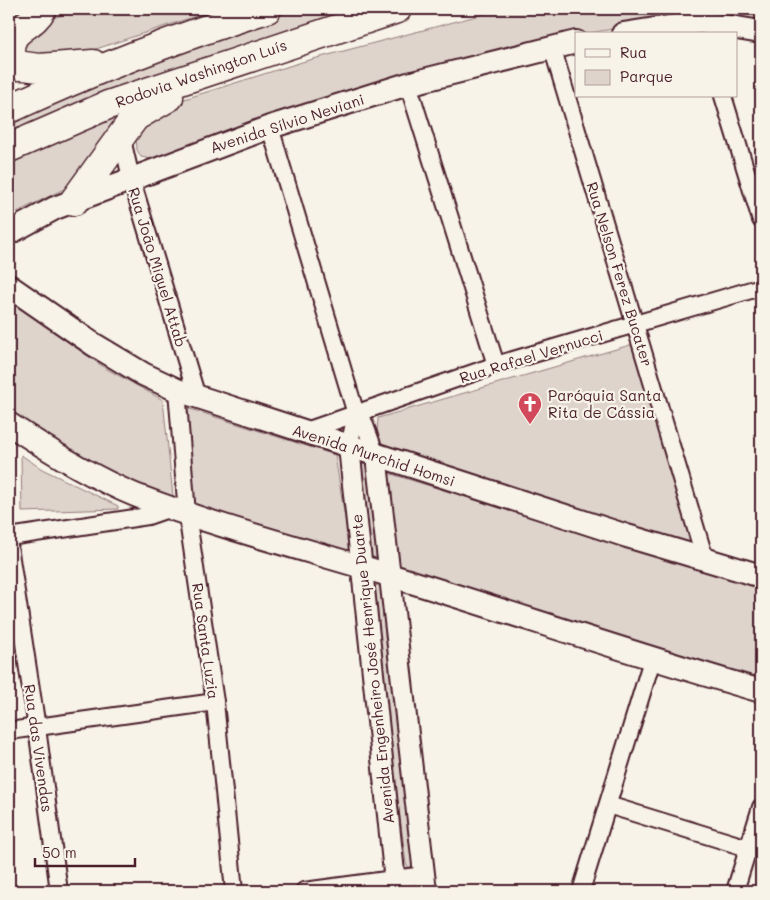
<svg xmlns="http://www.w3.org/2000/svg" width="770" height="900" font-family="Mali,sans-serif">
  <style>
    .green { fill: #ded4cc; stroke: #947a7c }
    .lines { fill: none; stroke-linecap: round; stroke-linejoin: round }
    .minor-casing { stroke: #4a1f2b; stroke-width: 20 }
    .tertiary-casing { stroke: #4a1f2b; stroke-width: 24 }
    .secondary-casing { stroke: #4a1f2b; stroke-width: 26 }
    .motorway-casing { stroke: #4a1f2b; stroke-width: 31 }
    .minor { stroke: #f7f3e8; stroke-width: 16 }
    .tertiary { stroke: #f7f3e8; stroke-width: 20 }
    .secondary { stroke: #f7f3e8; stroke-width: 22 }
    .motorway { stroke: #f7f3e8; stroke-width: 28 }
    .labels { text-anchor: middle; dominant-baseline: central; stroke-width: 4.5; stroke-linejoin: round; paint-order: stroke }
    .street-label { font-size: 15px; fill: #4a1f2b; stroke: #f7f3e8 }
    .poi-label { font-size: 15px; fill: #4a1f2b; stroke: #f7f3e8; text-anchor: start }
  </style>
  <rect width="100%" height="100%" fill="#f7f3e8"/>
  <filter id="ink" filterUnits="userSpaceOnUse"><feTurbulence type="fractalNoise" baseFrequency=".02" numOctaves="2"/><feDisplacementMap in="SourceGraphic" scale="10" xChannelSelector="R" yChannelSelector="G"/><feConvolveMatrix kernelMatrix="1 2 1 2 8 2 1 2 1" color-interpolation-filters="sRGB"/></filter>
  <g filter="url(#ink)">
    <g class="green">
      <path d="M78 9H217L66 59 18 55 40 23Z"/>
      <path d="M297 9H359L9 136V117Z"/>
      <path d="M503 9H761V22H655L583 34 345 96 229 130 151 159 141 157 137 150 136 137 141 124 178 101 302 62Z"/>
      <path d="M129 108 70 186 9 216V159Z"/>
      <path d="M9 301 105 368 163 400 173 496 165 499 94 467 9 417Z"/>
      <path d="M637 343 694 546 383 447 377 434 378 418Z"/>
      <path d="M184 407 335 455 349 543V554L193 507Z"/>
      <path d="M21 455 42 469 118 506V509L22 512Z"/>
      <path d="M359 464H364L368 467 377 549V559L372 561 365 555Z"/>
      <path d="M388 473 761 588V682L398 569Z"/>
      <path d="M377 585H383L414 868H409L406 864 372 597 373 589Z"/>
    </g>
    <g class="lines">
      <g class="minor-casing">
        <g id="minor">
          <path d="M552 47 705 559"/>
          <path d="M408 84 496 365"/>
          <path d="M723 96 761 220"/>
          <path d="M270 127 356 414 349 447"/>
          <path d="M121 135 131 178 197 397"/>
          <path d="M177 390 187 514 215 702 234 891"/>
          <path d="M356 414 363 420 376 455"/>
          <path d="M303 432 496 365 761 287"/>
          <path d="M9 537 148 516 171 508"/>
          <path d="M9 546 37 728 59 891"/>
          <path d="M9 731 215 702"/>
          <path d="M608 805 761 852"/>
          <path d="M304 891 424 875"/>
          <path d="M581 891 652 660"/>
          <path d="M735 891 761 807"/>
        </g>
      </g>
      <g class="tertiary-casing">
        <g id="tertiary">
          <path d="M349 447 396 891"/>
          <path d="M376 455 426 891"/>
        </g>
      </g>
      <g class="secondary-casing">
        <g id="secondary">
          <path d="M623 34 700 22 761 32"/>
          <path d="M9 233 55 208 270 127 408 84 576 42"/>
          <path d="M9 286 93 344 143 374 177 390 627 536 761 576"/>
          <path d="M9 424C48 450 91 477 135 495 217 527 304 549 389 575 513 613 636 655 761 691"/>
        </g>
      </g>
      <g class="motorway-casing">
        <g id="motorway">
          <path d="M9 64 39 68 93 64"/>
          <path d="M19 66 10 55C8 26 32 29 42 9"/>
          <path d="M9 109C93 70 179 37 267 9"/>
          <path d="M9 148 108 105 397 9"/>
          <path d="M74 201 135 117 169 97"/>
        </g>
      </g>
      <use href="#minor" class="minor"/>
      <use href="#tertiary" class="tertiary"/>
      <use href="#secondary" class="secondary"/>
      <use href="#motorway" class="motorway"/>
    </g>
  </g>
  <defs>
    <g id="church-pin" transform="scale(1.25)"><path d="M0 17L-7.5 6A9.5 9.5 0 1 1 7.5 6Z" fill="#d1495b" stroke="#f7f3e8"/><path d="M-1.2-6h2.4v3.5h3.3v2.4h-3.3V6h-2.4V-.1h-3.3v-2.4h3.3Z" fill="#fff"/></g>
  </defs>
  <g fill-rule="evenodd">
    <use href="#church-pin" x="530" y="404"/>
  </g>
  <g class="labels">
    <g class="street-label">
      <text transform="translate(201 73) rotate(-19)">Rodovia Washington Luís</text>
      <text transform="translate(287 123) rotate(-18)">Avenida Sílvio Neviani</text>
      <text transform="translate(158 267) rotate(73)">Rua João Miguel Attab</text>
      <text transform="translate(620 274) rotate(73)">Rua Nelson Ferez Bucater</text>
      <text transform="translate(531 356) rotate(-17)">Rua Rafael Vernucci</text>
      <text transform="translate(374 455) rotate(18)">Avenida Murchid Homsi</text>
      <text transform="translate(206 641) rotate(82)">Rua Santa Luzia</text>
      <text transform="translate(372 669) rotate(-96)">Avenida Engenheiro José Henrique Duarte</text>
      <text transform="translate(39 748) rotate(82)">Rua das Vivendas</text>
    </g>
    <g class="poi-label">
      <text x="548" y="395">Paróquia Santa<tspan x="548" dy="17">Rita de Cássia</tspan></text>
    </g>
  </g>
  <rect width="770" height="900" fill="none" stroke="#f7f3e8" stroke-width="30"/>
  <rect x="15" y="15" width="740" height="870" fill="none" stroke="#4a1f2b" stroke-width="2" filter="url(#ink)"/>
  <rect x="575" y="32" width="162" height="65" fill="#f7f3e8" stroke="#b29e9c"/>
  <rect x="585" y="49" width="25" height="8" fill="#f7f3e8" stroke="#b29e9c"/>
  <text x="620" y="58" font-size="15" fill="#4a1f2b">Rua</text>
  <rect x="585" y="70" width="25" height="15" fill="#ded4cc" stroke="#b29e9c"/>
  <text x="620" y="82" font-size="15" fill="#4a1f2b">Parque</text>
  <path d="M35 858v8h100v-8" fill="none" stroke="#4a1f2b" stroke-width="2.5"/>
  <text x="42" y="858" font-size="15" fill="#4a1f2b" stroke="#f7f3e8" stroke-width="4" paint-order="stroke">50 m</text>
</svg>
